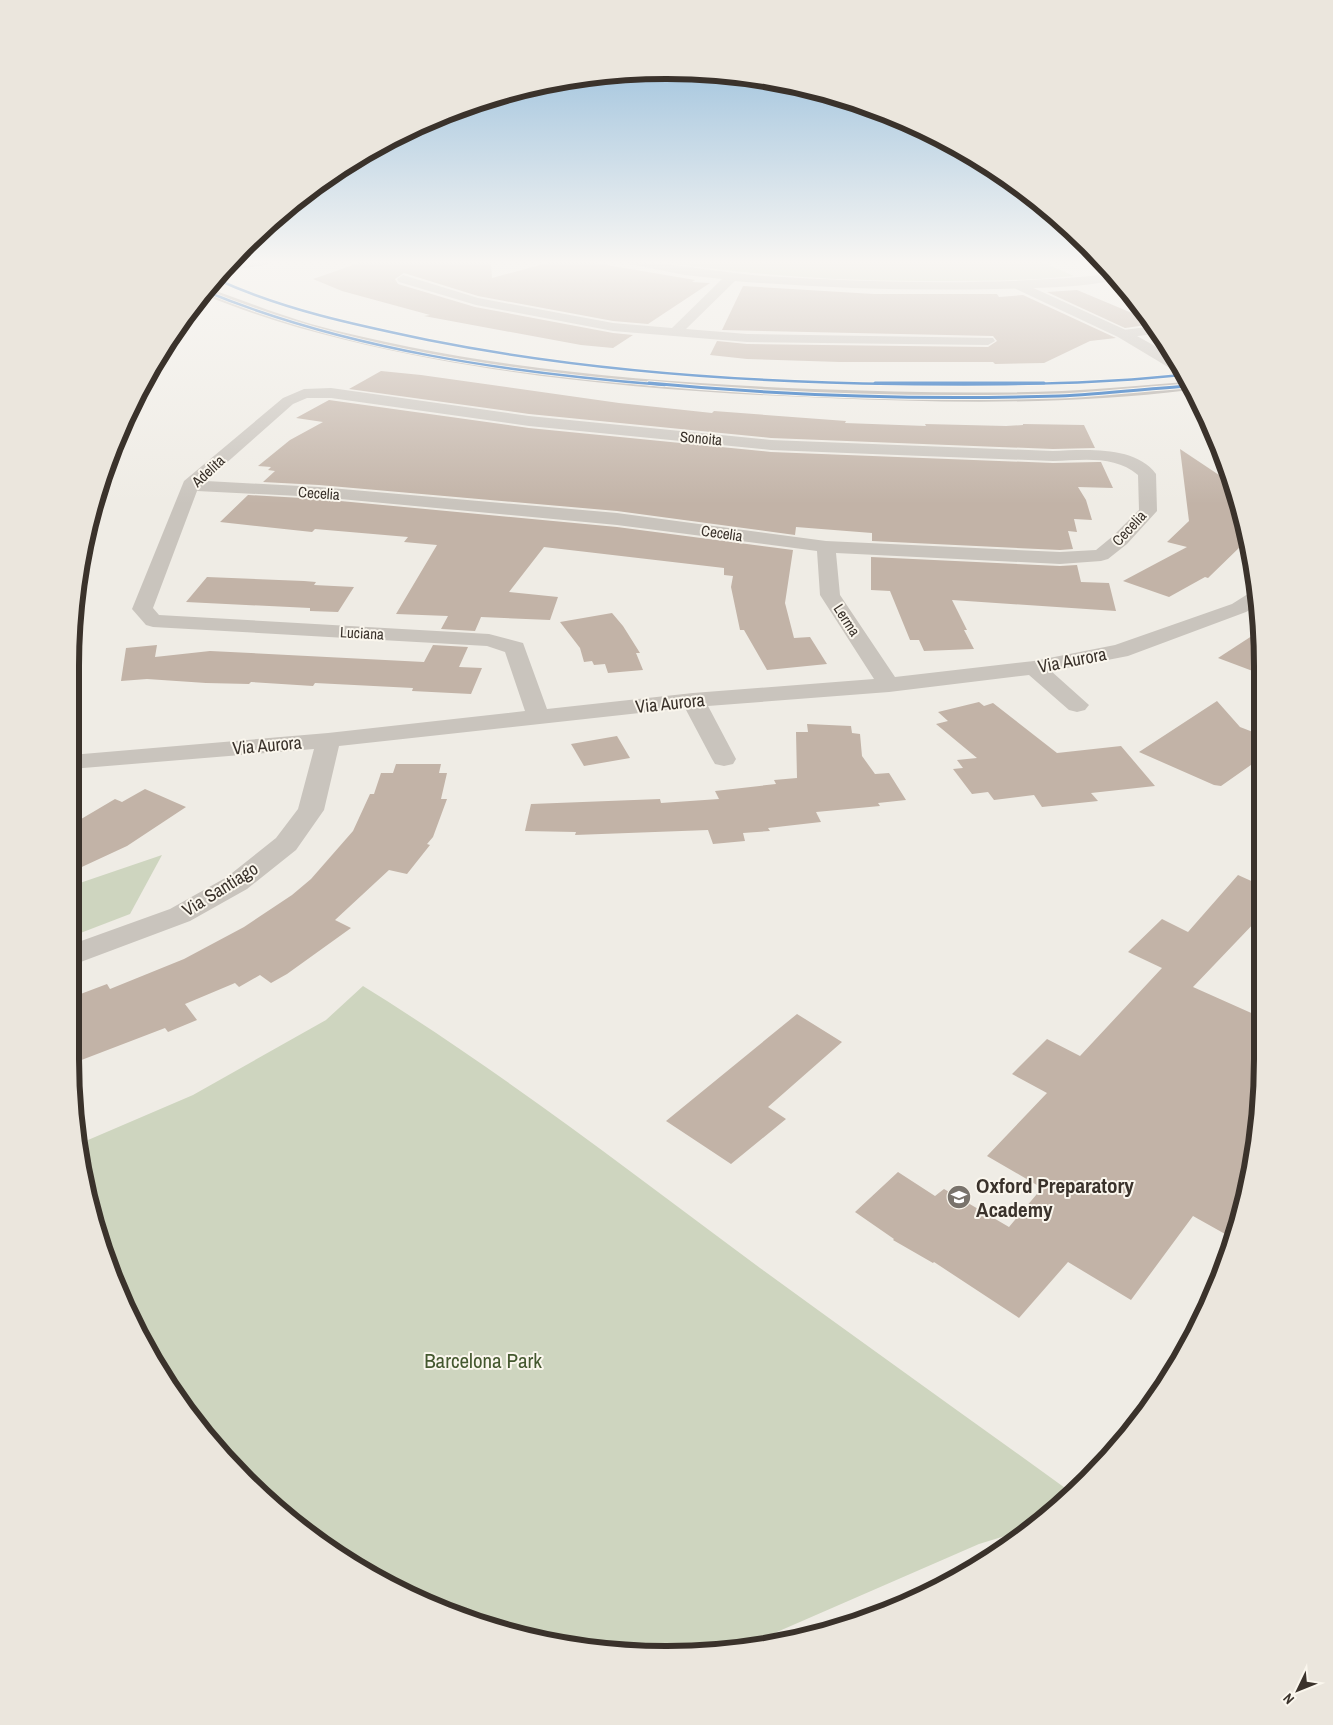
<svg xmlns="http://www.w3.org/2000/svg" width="1333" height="1725" font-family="'Archivo Narrow',sans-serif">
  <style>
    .green { fill: #ced5bf }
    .building { fill: #c2b3a7 }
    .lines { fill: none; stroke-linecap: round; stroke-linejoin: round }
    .minor { fill: #c9c4bd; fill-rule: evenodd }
    .tertiary { fill: #c9c4bd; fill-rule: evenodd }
    .primary { fill: #aea8a2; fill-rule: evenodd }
    .cycleway-far1-casing { stroke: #faf6ed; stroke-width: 4 }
    .cycleway-casing { stroke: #faf6ed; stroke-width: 5 }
    .cycleway-far1 { stroke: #0057b8; stroke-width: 2.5 }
    .cycleway { stroke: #0057b8; stroke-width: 3 }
    .labels { text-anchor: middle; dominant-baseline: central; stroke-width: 4; stroke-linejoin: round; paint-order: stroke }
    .far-street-label { font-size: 15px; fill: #3a322b; stroke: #faf6ed }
    .street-label { font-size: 18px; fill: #3a322b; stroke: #faf6ed }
    .near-poi-label { font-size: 21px; font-weight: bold; fill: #3a322b; stroke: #faf6ed; text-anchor: start }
    .near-park-label { font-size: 21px; fill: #44582f; stroke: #faf6ed }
    .rim { fill: none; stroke: #3a322b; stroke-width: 6 }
  </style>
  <rect width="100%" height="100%" fill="#efece5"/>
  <g class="green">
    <path d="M662 262H1042L1074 276C1025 281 976 281 927 281 838 281 751 275 662 262Z"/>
    <path d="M162 855 130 914 70 937 71 886Z"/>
    <path d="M363 986C500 1071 627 1169 756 1265 861 1342 967 1417 1072 1493L1028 1529 979 1544 733 1651 667 1655 512 1635 369 1575 245 1480 150 1357 90 1213 81 1143 193 1095 326 1020Z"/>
  </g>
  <g class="building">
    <path d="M362 262H491L492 278 551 262H589L695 280 692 282 710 283 648 324 613 321 478 296 404 273 395 279 398 284 475 307 613 333 633 335 613 348 581 345 424 316 430 315 342 291 313 279Z"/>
    <path d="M743 286 874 294H997L999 297 1023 295 1116 338 1090 341 1044 363 995 364 993 362H840L747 359 710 355 717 341 747 344 988 347 997 341 993 336 722 330Z"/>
    <path d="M1077 290 1151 321 1154 324 1125 328 1047 292Z"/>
    <path d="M381 371 421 375 619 403 712 413 714 411 846 421 845 423 926 426 925 424 1006 426 1023 425V424L1084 425 1095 448 1053 449 771 438 529 414 349 389Z"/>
    <path d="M329 400 529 428 771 452 1053 463 1098 462H1101L1113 488 1078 487 1086 500 1092 520 1074 519 1077 532 1068 531 1073 549 1060 550 872 541V533L796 527 795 535 617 511 319 485 263 482 275 471 268 470 271 467 258 466 290 440 323 422 296 418Z"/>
    <path d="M1180 449 1234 485 1246 537 1240 543 1243 544 1208 578 1205 577 1169 597 1123 581 1187 547 1167 542 1189 521Z"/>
    <path d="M248 495 319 499 617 527 793 550 785 603 794 638 810 637 827 664 767 670 744 630H740L731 587 733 576 724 575V568L544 547 509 592 558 597 550 620 481 617 475 631 441 629 448 616 396 614 437 545 404 542 408 537 315 529 312 532 220 522Z"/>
    <path d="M871 557 1060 566 1077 565 1081 582 1109 583 1116 611 952 600 967 630H964L974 649 924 651 919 640H910L890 591 871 590Z"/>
    <path d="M207 577 304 581 316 582 314 585 354 587 338 612 310 611V608L186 602Z"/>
    <path d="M612 613 623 626 640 653H636L643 670 608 673 605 664 594 665 592 661 584 662 580 648 560 622Z"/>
    <path d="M1258 632V673L1218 658Z"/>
    <path d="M157 645 155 657 210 651 424 662 433 645 468 647 459 667 482 668 471 694 412 691 413 688 315 683 313 686 251 682 249 684 206 683 147 679 121 681 126 648Z"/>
    <path d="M1217 701 1240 727 1258 734V760L1221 786 1214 785 1139 752Z"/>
    <path d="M979 702 984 706 993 703 1057 753 1121 746 1155 786 1091 793 1098 801 1042 807 1034 795 994 800 988 792 972 794 953 769 963 768 957 760 977 758 936 724 948 721 938 712Z"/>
    <path d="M807 724 851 726 852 733 860 734 862 756 875 774 889 773 906 800 878 803 880 806 816 812 821 822 768 828 770 831 743 833 745 841 713 844 708 830 575 835 576 832 525 831 531 804 660 799 661 803 719 799 715 791 776 784 774 780 797 778 796 732H808Z"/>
    <path d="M617 736 630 758 584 766 571 744Z"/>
    <path d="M396 764H441L439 773H447L441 799H447L433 837 427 844 430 845 407 874 389 870 335 920 351 928 287 974 271 983 260 975 239 987 235 983 185 1004 197 1020 168 1032 165 1028 71 1064 70 998 107 984 110 989 184 959 244 927 292 895 311 879 353 831 370 794H374L381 773H393Z"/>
    <path d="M145 789 186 807 127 846 71 872V825L115 799 122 802Z"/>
    <path d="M1238 875 1258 884V919L1193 987 1258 1016V1137L1234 1239 1193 1216 1131 1300 1068 1262 1019 1318 934 1262 933 1263 893 1240 894 1239 855 1212 898 1172 935 1196 944 1189 1009 1227 1042 1188 987 1156 1047 1093 1012 1074 1047 1039 1080 1056 1162 968 1128 952 1162 919 1188 932Z"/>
    <path d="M797 1014 842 1042 768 1107 786 1119 731 1164 666 1121Z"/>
  </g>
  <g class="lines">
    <g class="minor">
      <path d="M628 262C674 262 719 273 764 276 880 283 996 286 1112 274L1117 280C1078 288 1036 288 996 289 909 291 822 288 735 281L686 329 747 334 993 338 995 341 988 345 747 342 613 331 476 305 399 282 397 279 403 275 478 298 613 323 672 328 722 279 685 275 630 264Z"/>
      <path d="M1155 326 1161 333 1123 338 1116 334 1123 330Z"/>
      <path d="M331 388 529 416 771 440 1053 451C1084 450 1135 445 1156 474L1157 511 1127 544 1108 559 1101 561 1060 564 836 553 840 595 895 677 1034 661 1115 645 1232 604 1251 592 1258 590V605L1246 612 1128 656 1051 671 1089 705 1085 710 1077 712 1069 710 1029 675 889 692 708 706 736 759 733 764 724 766 715 764 712 759 685 708 339 746 324 810 296 850 247 889 190 921 70 966V945L170 909 227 877 276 838 298 809 314 749 71 769V755L328 733 525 711 505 652 487 646 153 627 146 625 132 609 184 481 283 398 304 389ZM307 398H331L529 426 771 450 1053 461C1083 460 1115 455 1138 475L1139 510 1113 536 1096 550 1060 552 826 541 617 513 319 487 206 481 293 404ZM197 491 319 497 617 525 817 551 820 595 874 679 693 693 547 709 523 643 489 634 159 615 153 608Z"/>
    </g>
    <path class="tertiary" d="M1018 281 1128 331 1173 356 1180 371 1173 370 1118 337 1014 288 1012 285Z"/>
    <g class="primary">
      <path d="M241 262H271L265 265 224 271 230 264Z"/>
      <path d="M208 288C242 300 276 314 311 324 474 368 645 382 813 389 896 392 979 394 1062 391 1103 389 1144 385 1185 382L1190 390C1070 405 948 403 828 398 696 393 564 383 434 359 354 344 277 325 202 294Z"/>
    </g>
    <g class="cycleway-far1-casing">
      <g id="cycleway-far1">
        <path d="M216 279C284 310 356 325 428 340 583 371 740 382 897 384 992 385 1087 385 1182 375"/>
        <path d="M205 291C348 350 511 373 665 385"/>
      </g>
    </g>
    <g class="cycleway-casing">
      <g id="cycleway">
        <path d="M649 383C785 396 923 400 1059 396 1102 394 1145 389 1188 386"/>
        <path d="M875 383H1044"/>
      </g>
    </g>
    <use href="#cycleway-far1" class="cycleway-far1"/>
    <use href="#cycleway" class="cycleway"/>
  </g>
  <linearGradient id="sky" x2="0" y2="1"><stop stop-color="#8bb7d8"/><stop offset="0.52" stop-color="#f8f6f3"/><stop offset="1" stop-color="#f8f6f3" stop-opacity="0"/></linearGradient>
  <rect width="1333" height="504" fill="url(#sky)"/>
  <defs>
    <g id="school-disc" transform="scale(1.25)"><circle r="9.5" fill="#79736c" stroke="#faf6ed"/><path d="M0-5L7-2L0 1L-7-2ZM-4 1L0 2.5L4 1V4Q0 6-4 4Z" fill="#fff"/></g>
  </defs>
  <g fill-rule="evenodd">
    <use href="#school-disc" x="959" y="1197"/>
  </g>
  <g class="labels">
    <g class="far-street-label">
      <text transform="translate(701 438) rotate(5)">Sonoita</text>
      <text transform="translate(208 471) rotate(-43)">Adelita</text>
      <text transform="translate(319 493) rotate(4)">Cecelia</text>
      <text transform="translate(1129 528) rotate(-47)">Cecelia</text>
      <text transform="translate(722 533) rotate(8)">Cecelia</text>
      <text transform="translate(847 620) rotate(57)">Lerma</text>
      <text transform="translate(362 633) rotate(3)">Luciana</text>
    </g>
    <g class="street-label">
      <text transform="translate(1072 660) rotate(-11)">Via Aurora</text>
      <text transform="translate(670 703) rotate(-6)">Via Aurora</text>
      <text transform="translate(267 745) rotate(-5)">Via Aurora</text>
      <text transform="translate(220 889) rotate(-32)">Via Santiago</text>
    </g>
    <g class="near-poi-label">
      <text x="976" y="1185">Oxford Preparatory<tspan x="976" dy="24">Academy</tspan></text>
    </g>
    <g class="near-park-label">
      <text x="483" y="1360">Barcelona Park</text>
    </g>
  </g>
  <path d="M0 0H1333V1725H0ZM666 79H667A587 587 0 0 1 1254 666V1059A587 587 0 0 1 667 1646H666A587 587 0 0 1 79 1059V666A587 587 0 0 1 666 79Z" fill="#ebe6dd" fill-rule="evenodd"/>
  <path class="rim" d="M666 79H667A587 587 0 0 1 1254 666V1059A587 587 0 0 1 667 1646H666A587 587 0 0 1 79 1059V666A587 587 0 0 1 666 79Z"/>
  <g transform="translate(1298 1690) rotate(227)" stroke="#faf6ed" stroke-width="4" paint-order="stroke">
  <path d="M0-4L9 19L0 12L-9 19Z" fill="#3a322b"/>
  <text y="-8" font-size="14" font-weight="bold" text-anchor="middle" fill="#3a322b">N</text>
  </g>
</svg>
